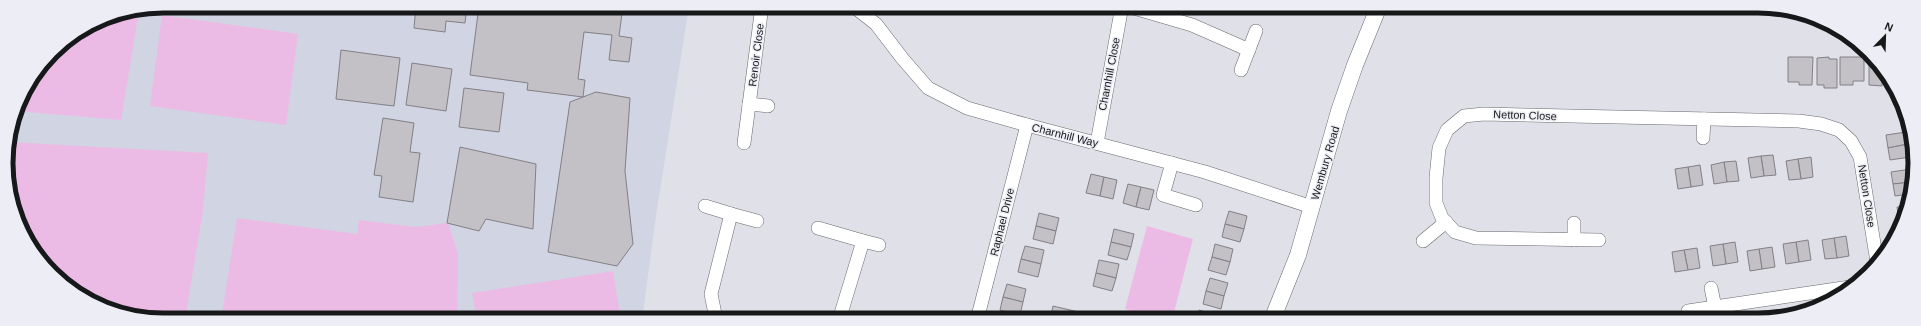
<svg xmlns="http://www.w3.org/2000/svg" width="1921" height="326" font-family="Helvetica,sans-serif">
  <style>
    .built { fill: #d1d4e2 }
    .green { fill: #ecbbe5 }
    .building { fill: #c3c0c6; stroke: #828086 }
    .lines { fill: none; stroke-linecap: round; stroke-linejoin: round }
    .minor-casing { stroke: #68696f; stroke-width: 14 }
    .tertiary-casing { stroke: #68696f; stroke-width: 17 }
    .minor { stroke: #fff; stroke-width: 13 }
    .tertiary { stroke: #fff; stroke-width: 16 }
    .labels { text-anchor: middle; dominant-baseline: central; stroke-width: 3; stroke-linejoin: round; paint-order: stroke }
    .street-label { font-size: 11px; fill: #17181a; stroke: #edeef5 }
    .rim { fill: none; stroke: #17181a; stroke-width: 5 }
  </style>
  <rect width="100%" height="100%" fill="#e0e1e8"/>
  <path class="built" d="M163 6H689L656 216 642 320H152L94 304 45 267 14 214 6 153 18 103 52 52 103 18Z"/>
  <g class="green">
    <path d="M139 11 121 120 16 111 18 103 52 52 103 18Z"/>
    <path d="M162 15 298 34 286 125 150 106Z"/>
    <path d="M9 142 208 153 203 210 185 320H153L94 304 45 267 14 214 6 153Z"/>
    <path d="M237 218 357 234 359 220 416 227 447 223 449 226 458 254 457 320H221Z"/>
    <path d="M1147 226 1193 239 1172 320H1162L1125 309Z"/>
    <path d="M613 271 621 320H477L472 293Z"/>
  </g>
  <g class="building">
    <path d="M416 6H467L465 23 446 21 445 32 414 28Z"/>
    <path d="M479 6H554L575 10 576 6H623L619 36 632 38 629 62 609 60 612 35 584 32 578 79 585 80 583 97 527 90 528 83 470 75Z"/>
    <path d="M341 50 400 58 394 106 336 99Z"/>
    <path d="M1788 57H1813L1812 85H1799V82H1788Z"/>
    <path d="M1829 57V59H1837V88H1824V85H1817V58Z"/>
    <path d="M1840 57H1864V81H1853V85H1840Z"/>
    <path d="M1869 58 1876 60 1889 82H1882V86L1869 85Z"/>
    <path d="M412 63 452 69 446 111 406 105Z"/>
    <path d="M464 88 504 93 499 132 459 127Z"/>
    <path d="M596 92 630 98 625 171 633 244 617 266 548 252 570 102Z"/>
    <path d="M383 118 414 123 410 152 420 153 413 202 379 197 382 176 374 175Z"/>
    <path d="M1906 132 1908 144 1888 148 1886 135Z"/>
    <path d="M1908 144 1910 157 1890 160 1888 148Z"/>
    <path d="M460 147 536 164 533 229 486 219 479 231 447 223Z"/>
    <path d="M1773 155 1776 175 1764 176 1761 156Z"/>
    <path d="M1761 156 1764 176 1751 178 1748 158Z"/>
    <path d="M1811 157 1813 177 1801 179 1798 159Z"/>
    <path d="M1798 159 1801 179 1789 180 1786 161Z"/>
    <path d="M1736 161 1739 181 1727 182 1724 162Z"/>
    <path d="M1724 162 1727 182 1714 184 1711 165Z"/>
    <path d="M1700 165 1703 185 1691 187 1688 167Z"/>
    <path d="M1688 167 1691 187 1678 189 1675 169Z"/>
    <path d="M1911 169 1912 182 1893 184 1891 172Z"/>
    <path d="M1091 174 1104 177 1100 196 1086 193Z"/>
    <path d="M1104 177 1117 180 1113 199 1100 196Z"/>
    <path d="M1912 182 1909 194 1895 196 1893 184Z"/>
    <path d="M1128 184 1141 187 1136 207 1123 203Z"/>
    <path d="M1141 187 1154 190 1149 210 1136 207Z"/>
    <path d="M1906 206 1902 220H1899L1897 207Z"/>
    <path d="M1229 211 1247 216 1244 229 1225 224Z"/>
    <path d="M1039 213 1059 218 1056 231 1036 226Z"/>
    <path d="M1225 224 1244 229 1240 242 1222 237Z"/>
    <path d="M1036 226 1056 231 1053 244 1033 239Z"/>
    <path d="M1114 229 1134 234 1131 247 1111 242Z"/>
    <path d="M1846 236 1849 256 1837 258 1834 238Z"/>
    <path d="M1834 238 1837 258 1825 259 1822 240Z"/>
    <path d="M1808 240 1811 260 1799 262 1796 242Z"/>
    <path d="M1111 242 1131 247 1127 260 1108 255Z"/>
    <path d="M1735 242 1738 262 1726 264 1723 244Z"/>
    <path d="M1796 242 1799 262 1786 264 1783 244Z"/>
    <path d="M1215 244 1233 249 1230 262 1212 257Z"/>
    <path d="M1723 244 1726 264 1713 266 1710 246Z"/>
    <path d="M1025 246 1044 250 1041 264 1021 259Z"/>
    <path d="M1772 247 1775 267 1762 269 1759 249Z"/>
    <path d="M1697 248 1700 268 1688 270 1684 250Z"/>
    <path d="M1759 249 1762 269 1750 271 1747 251Z"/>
    <path d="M1684 250 1688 270 1675 272 1672 252Z"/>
    <path d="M1212 257 1230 262 1226 275 1208 270Z"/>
    <path d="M1021 259 1041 264 1038 277 1018 272Z"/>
    <path d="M1099 260 1119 264 1116 278 1096 273Z"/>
    <path d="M1096 273 1116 278 1112 291 1093 286Z"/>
    <path d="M1210 278 1228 283 1224 296 1206 291Z"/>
    <path d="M1007 284 1026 289 1023 302 1003 297Z"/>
    <path d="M1206 291 1224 296 1221 309 1203 304Z"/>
    <path d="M1003 297 1023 302 1020 315 1000 310Z"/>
    <path d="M1053 306 1070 310 1067 320H1050Z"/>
    <path d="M1070 310 1083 313 1081 320H1067Z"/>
    <path d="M1199 310 1217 315 1216 320H1196Z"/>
    <path d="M1090 312 1105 315 1104 320H1088Z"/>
    <path d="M1464 314 1465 320H1453L1452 316Z"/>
  </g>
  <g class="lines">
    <g class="minor-casing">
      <g id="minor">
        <path d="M853 6 876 24 902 58 928 88 967 108 1027 125 1205 172 1312 207"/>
        <path d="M1127 6 1192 25 1249 50"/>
        <path d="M1241 70 1256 31"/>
        <path d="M749 104 768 106"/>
        <path d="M1703 138 1704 119"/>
        <path d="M744 143 762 6"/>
        <path d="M1097 143 1122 6"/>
        <path d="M1172 163 1163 195 1196 205"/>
        <path d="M705 206 731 214 711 294 715 314 719 320"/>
        <path d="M731 214 757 221"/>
        <path d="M1574 223V240"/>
        <path d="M818 228 863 241 839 320"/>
        <path d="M1599 240 1476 238 1455 232 1442 218 1436 203V178L1439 148 1447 130 1464 116 1484 114 1799 121 1821 124 1839 130 1851 141 1860 157 1877 262"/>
        <path d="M863 241 879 245"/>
        <path d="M1423 241 1446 222"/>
        <path d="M1711 288 1715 307"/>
        <path d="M1688 311 1850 287"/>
        <path d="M977 320 1027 125"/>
      </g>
    </g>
    <g class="tertiary-casing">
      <path id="tertiary" d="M1272 320 1298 255 1339 111 1355 65 1379 6"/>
    </g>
    <use href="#minor" class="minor"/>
    <use href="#tertiary" class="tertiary"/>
  </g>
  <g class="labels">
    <g class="street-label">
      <text transform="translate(756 55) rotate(-83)">Renoir Close</text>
      <text transform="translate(1109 74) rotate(-79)">Charnhill Close</text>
      <text transform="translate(1525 115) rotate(2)">Netton Close</text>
      <text transform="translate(1065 135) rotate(14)">Charnhill Way</text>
      <text transform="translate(1325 163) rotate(-74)">Wembury Road</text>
      <text transform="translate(1867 196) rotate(81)">Netton Close</text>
      <text transform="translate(1002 222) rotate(-76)">Raphael Drive</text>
    </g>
  </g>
  <path d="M0 0H1921V326H0ZM163 13H1758A150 150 0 0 1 1908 163V163A150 150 0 0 1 1758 313H163A150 150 0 0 1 13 163V163A150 150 0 0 1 163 13Z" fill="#edeef5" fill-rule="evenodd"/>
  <path class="rim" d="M163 13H1758A150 150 0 0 1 1908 163V163A150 150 0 0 1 1758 313H163A150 150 0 0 1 13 163V163A150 150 0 0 1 163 13Z"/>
  <g transform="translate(1885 36) rotate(23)" stroke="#edeef5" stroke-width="3" paint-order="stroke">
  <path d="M0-3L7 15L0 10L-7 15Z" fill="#17181a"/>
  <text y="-6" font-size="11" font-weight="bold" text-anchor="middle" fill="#17181a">N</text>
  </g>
</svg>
